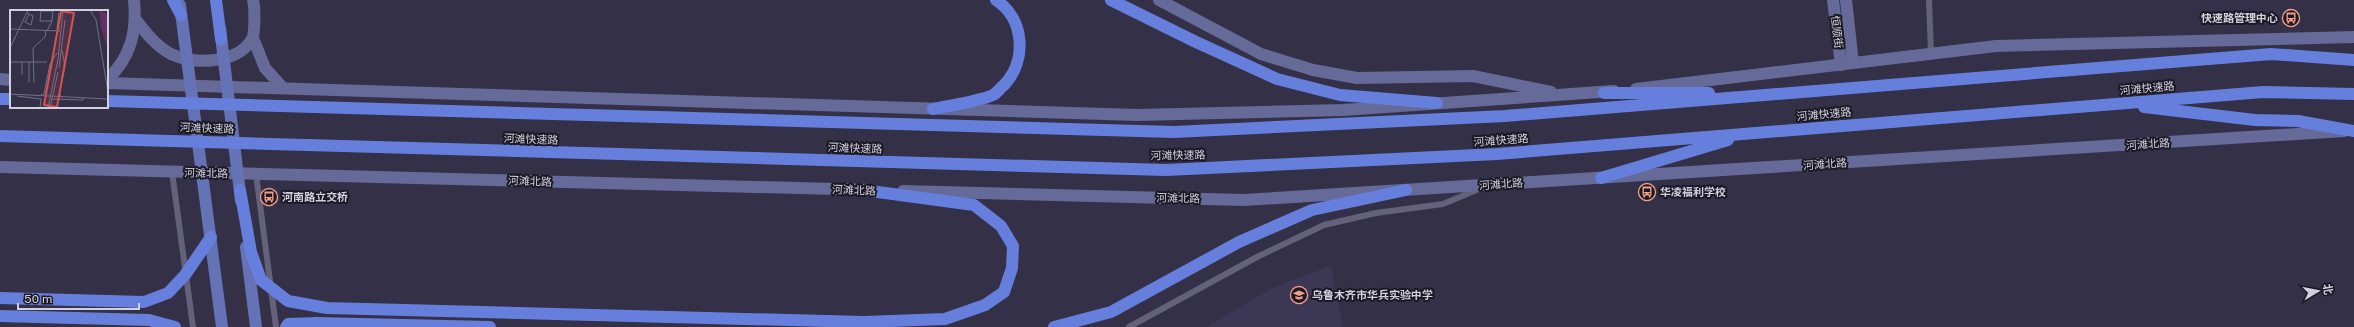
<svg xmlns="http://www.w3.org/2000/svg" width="2354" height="327" font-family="'Public Sans','Noto Sans SC',sans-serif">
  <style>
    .built { fill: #3c3755 }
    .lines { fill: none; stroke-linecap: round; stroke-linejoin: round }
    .lane { stroke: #64617b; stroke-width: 6 }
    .secondary { stroke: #656a98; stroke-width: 12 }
    .primary { stroke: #6573b6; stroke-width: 12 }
    .highway { stroke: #667fdd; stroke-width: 12 }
    .labels { text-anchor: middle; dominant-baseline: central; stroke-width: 4; stroke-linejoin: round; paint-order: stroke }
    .poi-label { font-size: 11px; font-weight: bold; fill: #d1d0df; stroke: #1b1924; text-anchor: start }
    .street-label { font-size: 11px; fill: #d1d0df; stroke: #1b1924 }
    .inset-road { fill: none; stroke: #727084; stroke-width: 1 }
    .view { fill: #d55256; fill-opacity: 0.15; stroke: #d55256; stroke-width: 2 }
    .inset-edge { fill: none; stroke: #d1d0df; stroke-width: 2 }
  </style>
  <rect width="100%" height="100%" fill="#333047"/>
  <path class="built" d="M1331 266 1343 327H1206L1276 286Z"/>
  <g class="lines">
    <g class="lane">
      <path d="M1929 0 1931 54"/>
      <path d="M172 172 193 327"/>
      <path d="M256 174 276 327"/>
      <path d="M1129 327 1257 257 1324 225 1376 213 1443 204 1479 189"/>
    </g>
    <g class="secondary">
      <path d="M1159 0 1261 54 1313 70 1357 78 1473 76 1551 92"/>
      <path d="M1833 0 1841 65"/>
      <path d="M1846 0 1853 63"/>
      <path d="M136 20C146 33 156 46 171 54 195 65 237 64 252 39 255 34 255 7 253 0"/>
      <path d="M253 38 265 68 283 88"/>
      <path d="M0 79 11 80"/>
      <path d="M107 80C131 57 137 32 134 0"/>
      <path d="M107 83 1137 115 1343 110 1614 91"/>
      <path d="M1636 89 1996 46 2354 37"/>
      <path d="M0 167 872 190"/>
      <path d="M903 191 1244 200 2344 131"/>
    </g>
    <g class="primary">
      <path d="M180 5 222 327"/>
      <path d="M220 28 241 201"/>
      <path d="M246 247 256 327"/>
    </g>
    <g class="highway">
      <path d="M173 0 181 15"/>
      <path d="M216 0 221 39"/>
      <path d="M1111 0 1196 42 1277 79 1340 95 1437 103"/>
      <path d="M1604 93H1709"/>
      <path d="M0 99H11"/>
      <path d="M107 101 1174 132 1505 116 2271 54 2354 60"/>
      <path d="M2144 107 2255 120 2298 121 2354 131"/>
      <path d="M933 109C951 105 977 102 993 95 997 93 1000 88 1004 85 1027 61 1025 19 996 0"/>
      <path d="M0 136 1166 170 1497 154 2263 92 2354 94"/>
      <path d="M1601 178 1728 140"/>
      <path d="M240 190 251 252 261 280 288 301 327 308 864 322 945 319 985 305 1004 292 1012 268 1013 246 1001 226 974 205 863 190"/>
      <path d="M0 298 144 302 168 293 185 275 211 237"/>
      <path d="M0 316 149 320 175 327"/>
      <path d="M286 327 288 324 317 323 490 327"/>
      <path d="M1054 327 1111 312 1239 242 1312 210 1406 190"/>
    </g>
  </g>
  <defs>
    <g id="bus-ring" transform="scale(0.9)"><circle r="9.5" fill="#1b1924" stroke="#f49e8a" stroke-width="1.5"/><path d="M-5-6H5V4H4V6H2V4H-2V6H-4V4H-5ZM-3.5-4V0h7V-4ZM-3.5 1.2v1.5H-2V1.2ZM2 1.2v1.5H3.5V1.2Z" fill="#f49e8a"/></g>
    <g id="school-ring" transform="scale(0.9)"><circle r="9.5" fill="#1b1924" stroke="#f49e8a" stroke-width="1.5"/><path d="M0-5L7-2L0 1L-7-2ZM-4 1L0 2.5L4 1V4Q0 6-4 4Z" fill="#f49e8a"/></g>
  </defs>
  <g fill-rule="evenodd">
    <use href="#bus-ring" x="2291" y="18"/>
    <use href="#bus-ring" x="1647" y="192"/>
    <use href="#bus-ring" x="269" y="197"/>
    <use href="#school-ring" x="1299" y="295"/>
  </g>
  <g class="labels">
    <g class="poi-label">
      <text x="2278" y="18" text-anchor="end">快速路管理中心</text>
      <text x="1660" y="192">华凌福利学校</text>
      <text x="282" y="197">河南路立交桥</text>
      <text x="1312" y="295">乌鲁木齐市华兵实验中学</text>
    </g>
    <g class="street-label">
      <text transform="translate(1837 32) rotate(83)">恒顺街</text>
      <text transform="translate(2147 88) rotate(-5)">河滩快速路</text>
      <text transform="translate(1824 114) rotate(-5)">河滩快速路</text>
      <text transform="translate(207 128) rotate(2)">河滩快速路</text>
      <text transform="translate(531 139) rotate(2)">河滩快速路</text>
      <text transform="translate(1501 140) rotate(-4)">河滩快速路</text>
      <text transform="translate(2148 144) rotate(-4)">河滩北路</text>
      <text transform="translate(855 148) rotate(2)">河滩快速路</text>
      <text transform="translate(1178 155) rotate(-1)">河滩快速路</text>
      <text transform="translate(1825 164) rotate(-4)">河滩北路</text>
      <text transform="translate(206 173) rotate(1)">河滩北路</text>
      <text transform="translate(530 181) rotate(2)">河滩北路</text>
      <text transform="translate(1501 184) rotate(-4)">河滩北路</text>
      <text transform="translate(854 190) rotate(2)">河滩北路</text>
      <text transform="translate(1178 198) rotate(1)">河滩北路</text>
    </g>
  </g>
  <g transform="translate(10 10)">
    <rect width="98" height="98" fill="#333047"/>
    <path d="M89 0 98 4V40L92 21Z" fill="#65305f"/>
    <path class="inset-road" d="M80 0 86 10 98 82M17 3 23 6 21 15 15 12 19 4M49 3 47 18H50M0 19 50 21M37 21 42 11 43 1H31L30 11H42M0 38 18 0M52 40 55 56 49 85 53 87M0 52H37M12 52V65M19 52V72M49 58 55 10M24 72 23 38 35 27 36 21M0 84 98 89M7 86 31 89 30 98M29 86 34 84 40 54 47 43M42 89 73 90V87M38 98 48 49 53 0M40 98 48 62"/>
    <path class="view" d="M51 1 64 3 47 97 34 95Z"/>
    <rect width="98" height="98" class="inset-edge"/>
  </g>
  <g transform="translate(2318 291) rotate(80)" stroke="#1b1924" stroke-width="3" paint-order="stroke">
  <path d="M0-3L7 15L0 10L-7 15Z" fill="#d1d0df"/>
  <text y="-6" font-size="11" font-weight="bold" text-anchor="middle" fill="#d1d0df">北</text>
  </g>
  <path d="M18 303v6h121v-6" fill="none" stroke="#d1d0df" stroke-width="2"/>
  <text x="24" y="303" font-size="12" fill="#d1d0df" stroke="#1b1924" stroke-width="3" paint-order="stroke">50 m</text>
</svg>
